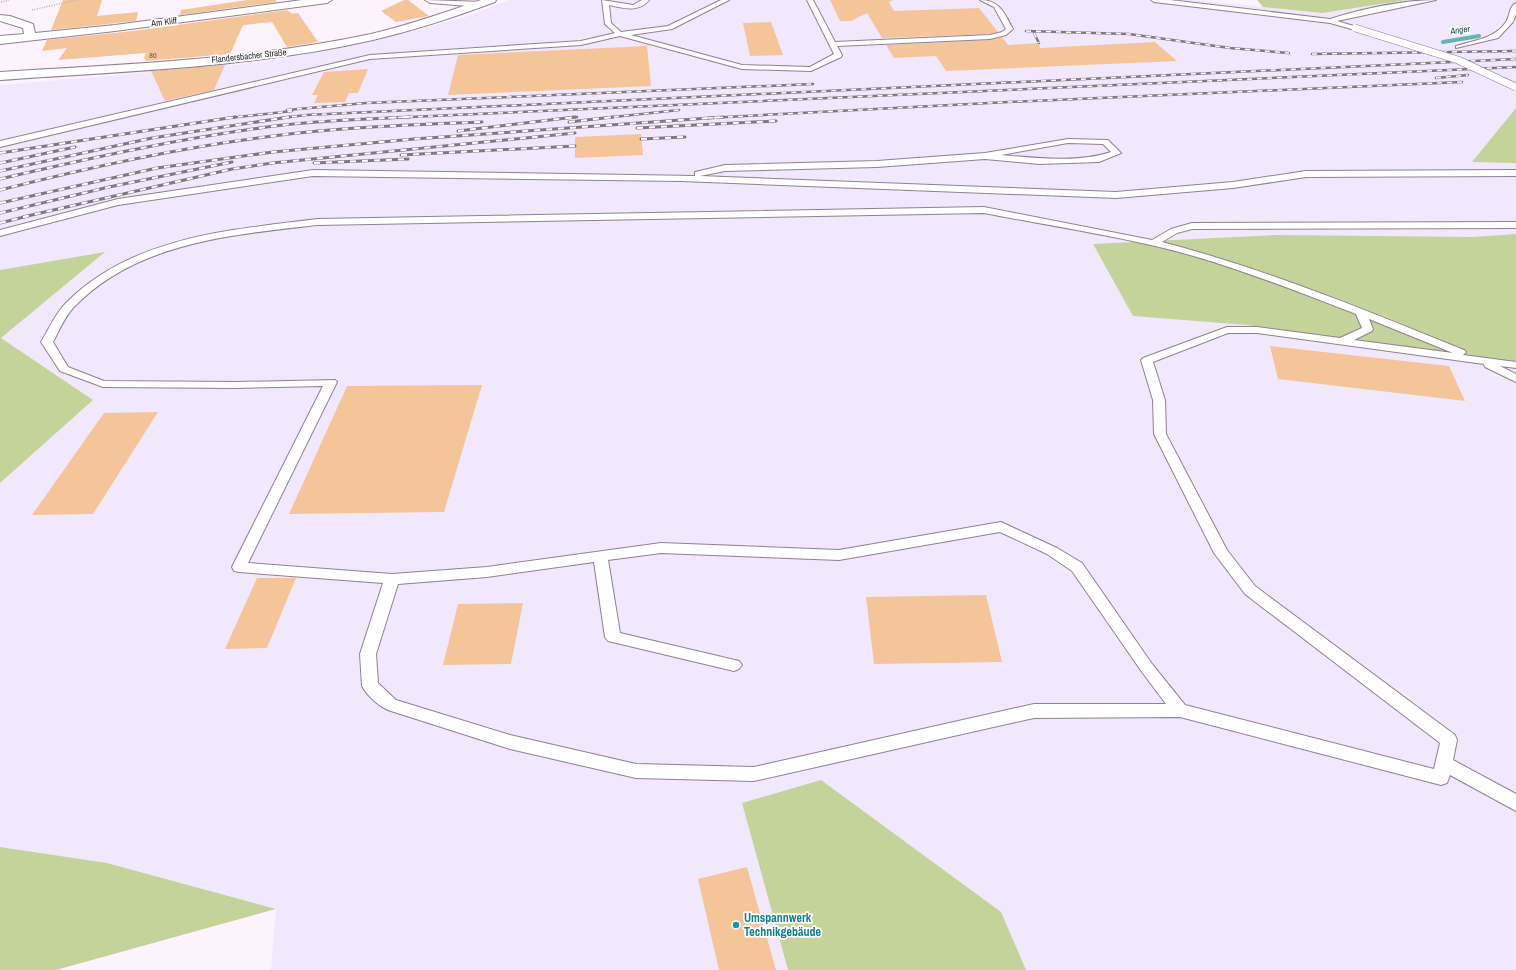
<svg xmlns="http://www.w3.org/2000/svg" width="1516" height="970" font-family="'Archivo Narrow',sans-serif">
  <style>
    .industrial { fill: #f2e8fd }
    .green { fill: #c4d39a }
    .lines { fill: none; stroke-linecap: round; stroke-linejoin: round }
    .stream { stroke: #64b4b5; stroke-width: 4 }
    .building { fill: #f5c59a }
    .service-casing { stroke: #908190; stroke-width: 2 }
    .minor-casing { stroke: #908190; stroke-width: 2 }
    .tertiary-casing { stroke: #908190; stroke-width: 2 }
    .path { stroke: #bdb4bd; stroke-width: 1.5; stroke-dasharray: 1 1.5; stroke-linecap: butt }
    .service { fill: #fff; fill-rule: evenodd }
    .minor { fill: #fff; fill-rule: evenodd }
    .tertiary { fill: #fff; fill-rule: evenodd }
    .rail-far1-casing { stroke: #807880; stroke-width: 2.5 }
    .rail-casing { stroke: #807880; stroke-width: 3 }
    .rail-far1 { stroke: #fff; stroke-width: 1.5; stroke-dasharray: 5; stroke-linecap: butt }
    .rail { stroke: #fff; stroke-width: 2; stroke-dasharray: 6; stroke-linecap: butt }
    .service-bridge-casing { stroke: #908190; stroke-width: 8; stroke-linecap: butt }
    .service-bridge { stroke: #fff; stroke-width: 7 }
    .culture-dot { fill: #0f9aa8; stroke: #fff; stroke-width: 1.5 }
    .labels { text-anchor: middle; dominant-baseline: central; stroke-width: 3.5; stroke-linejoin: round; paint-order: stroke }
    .number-label { font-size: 8px; fill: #604f49 }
    .far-street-label { font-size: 9px; fill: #2e282e; stroke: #fff }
    .far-water-label { font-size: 9px; font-style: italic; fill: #153c3d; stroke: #fff }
    .near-culture-label { font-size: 12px; font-weight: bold; fill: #0d838f; stroke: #fff; text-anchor: start }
  </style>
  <rect width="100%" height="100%" fill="#fdf3fd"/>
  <path class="industrial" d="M509 0H1197L1322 13 1407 0H1516V970H271L276 909 107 863 0 847V483L93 400 1 338 104 253 0 270V85L258 63 370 42 462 18Z"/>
  <g class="green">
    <path d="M1257 0H1407L1322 13 1263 7Z"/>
    <path d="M1516 108V163L1472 162Z"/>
    <path d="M1516 234V362L1247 325 1133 316 1093 244 1277 235 1473 237Z"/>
    <path d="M105 252 1 338 93 400 0 483V270Z"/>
    <path d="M821 780 1001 912 1026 970H788L742 803Z"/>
    <path d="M0 847 107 863 276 909 56 970H0Z"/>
  </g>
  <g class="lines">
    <path class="stream" d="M1443 42 1479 36"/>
  </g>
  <g class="building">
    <path d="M63 0H102L97 16 138 12 136 21 51 30Z"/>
    <path d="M247 0H275L277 2 180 15 181 10Z"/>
    <path d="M404 0H408L429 16 396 22 381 11Z"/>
    <path d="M830 0H893L889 2 894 11 979 8 998 32 990 34 882 38 867 13 851 21H840Z"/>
    <path d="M287 10 292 14 298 13 318 42 287 47 272 22 243 25 230 54 146 61 144 57 146 53 58 60 67 48 42 51 47 40 133 31Z"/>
    <path d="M771 22 783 55 750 56 743 23Z"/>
    <path d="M1002 37 1008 45 1039 43 1040 48 1155 42 1177 61 946 71 936 56 894 58 886 45 990 40Z"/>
    <path d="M647 46 651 86 448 95 458 55Z"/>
    <path d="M225 65 214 90 165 101 151 71Z"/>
    <path d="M368 69 358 93H349L345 102 314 103 318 95H312L324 72Z"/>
    <path d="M641 134 643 155 575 158V137Z"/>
    <path d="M1270 346 1449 366 1465 401 1278 379Z"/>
    <path d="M482 385 444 512 289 514 347 386Z"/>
    <path d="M158 412 93 514 32 515 104 413Z"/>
    <path d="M257 578H296L267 648 225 649Z"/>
    <path d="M986 595 1002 662 874 664 866 597Z"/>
    <path d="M523 603 511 664 443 665 458 604Z"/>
    <path d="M747 867 776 970H719L698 879Z"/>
  </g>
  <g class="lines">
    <g class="service-casing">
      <g id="service">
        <path d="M602 0 633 5 642 0H649C639 13 623 8 609 5L611 23 621 32 668 26 721 0H729L672 29 631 35 742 65 810 67 834 54 807 0H813L835 42 990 35 1002 32 1006 29 994 7 980 0C1000 0 1004 13 1013 29L1006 35 990 39 837 46 842 55 841 57 811 71 742 69 620 36 581 45 370 59 0 147V141L370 55 581 41 615 33 605 24Z"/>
        <path d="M1151 0H1170L1330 19C1362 9 1403 0 1436 0L1337 21 1357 27V29L1355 30 1330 23 1154 2Z"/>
        <path d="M1516 3V14L1513 22 1498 38 1456 48V46C1475 40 1494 39 1506 22 1510 16 1509 6 1516 3Z"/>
        <path d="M1068 139 1108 140 1121 153 1099 162 1039 164 985 159 877 167 725 171 700 176 1116 192 1233 182 1306 171 1516 170V176L1306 177 1233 188 1116 198 681 181 313 176 118 205 0 236V230L118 199 313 170 695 176V172L725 165 877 161 985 153ZM1068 143 1103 144 1111 152C1078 163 1035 158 1001 155Z"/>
        <path d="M984 207 1152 240 1171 229 1192 223 1516 222V228L1192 229 1177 233 1162 242C1266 269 1365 310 1464 350L1466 352 1463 355 1516 362V368L1500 366 1516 374V382L1485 367 1484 364 1257 333H1228L1153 362 1165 400 1166 434 1227 550 1255 586 1455 735 1457 740 1453 760 1516 794V811L1450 775 1447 783 1441 785 1180 717 1034 718 754 781 636 778 510 749 391 711C381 708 367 696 362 686L360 654 383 583 239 572 234 571 232 567 323 386 236 388 103 387 60 371 41 342C49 329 55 314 66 303 131 237 229 230 317 219ZM984 213C1055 227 1128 237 1197 257 1251 273 1304 294 1356 314L1362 328 1340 338 1257 327H1227L1143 358 1141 360 1153 400 1154 434 1214 553 1245 594 1440 743 1434 769 1185 705 1152 664 1082 563 1057 548 1001 522 839 550 661 543 487 567 392 574 248 563 337 382 335 380 236 382 104 381 68 367 53 342C59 331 64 318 73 308 136 242 232 235 317 225ZM1369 319 1453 353 1354 340 1372 331 1373 329ZM1000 532 1047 554 1072 571 1142 672 1166 704H1034L754 767 636 764 510 735 396 700 378 683 376 654 398 584 487 577 594 562 605 637 608 641 734 671 739 669 742 665 739 661 620 633 608 560 661 553 839 560Z"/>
      </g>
    </g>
    <g class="minor-casing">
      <g id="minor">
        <path d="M302 0H332L327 3 115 31 0 44V36L24 34 23 28 0 21V15L10 16 33 24 35 33 115 25Z"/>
        <path d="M425 0 484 2 485 4 480 7 430 3Z"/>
      </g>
    </g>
    <g class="tertiary-casing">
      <path id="tertiary" d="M481 0H496L495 2C455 17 415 30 373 40 251 68 124 71 0 80V72C124 64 249 60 371 34 408 25 444 13 481 0Z"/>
    </g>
    <g class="path">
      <path d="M83 0 85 1"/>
      <path d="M1 2 9 0"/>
      <path d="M32 10 77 0"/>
    </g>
    <use href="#service" class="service"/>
    <use href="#minor" class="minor"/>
    <use href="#tertiary" class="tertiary"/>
    <g class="rail-far1-casing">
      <g id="rail-far1">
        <path d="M1026 31 1129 34 1230 48 1289 53"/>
        <path d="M1034 33 1039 43"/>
        <path d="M1312 54 1516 51"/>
        <path d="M1436 78 1468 75"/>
        <path d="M287 110 366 103 813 84"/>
        <path d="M228 118 292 111"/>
        <path d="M282 118 306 115 1516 59"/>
        <path d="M388 118 1516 67"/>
        <path d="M567 118 577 117"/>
        <path d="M604 118 679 110"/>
        <path d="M708 118 1008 102 1462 82"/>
      </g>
    </g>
    <g class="rail-casing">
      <g id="rail">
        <path d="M569 122 613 117"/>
        <path d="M637 128 776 121"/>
        <path d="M458 131 575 117"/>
        <path d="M641 139 685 137"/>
        <path d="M0 153 235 117"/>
        <path d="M401 155 575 146"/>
        <path d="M0 163 75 147"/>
        <path d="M314 163 408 159"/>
        <path d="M0 171 152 138 289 117"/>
        <path d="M0 179C94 157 187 137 283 125 325 120 368 119 410 117"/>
        <path d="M0 190C90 167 181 147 273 136 342 127 412 125 482 122"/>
        <path d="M0 203 157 168 273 152 414 139 723 117"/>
        <path d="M0 213 109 187 232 162"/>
        <path d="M23 217 232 169 272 163 575 133"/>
        <path d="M0 223 28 216"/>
      </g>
    </g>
    <use href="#rail-far1" class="rail-far1"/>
    <use href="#rail" class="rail"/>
    <g class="service-bridge-casing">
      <path id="service-bridge" d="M1355 28 1458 60 1516 87"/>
    </g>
    <use href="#service-bridge" class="service-bridge"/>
  </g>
  <circle class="culture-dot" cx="736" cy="925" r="4"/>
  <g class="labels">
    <g class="number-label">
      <text x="153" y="55">80</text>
    </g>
    <g class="far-street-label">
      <text transform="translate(164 22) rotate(-7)">Am Kliff</text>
      <text transform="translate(249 56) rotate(-6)">Flandersbacher Straße</text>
    </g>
    <g class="far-water-label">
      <text transform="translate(1460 30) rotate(-8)">Anger</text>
    </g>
    <g class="near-culture-label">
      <text x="744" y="918">Umspannwerk<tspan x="744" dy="14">Technikgebäude</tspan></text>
    </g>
  </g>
</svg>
